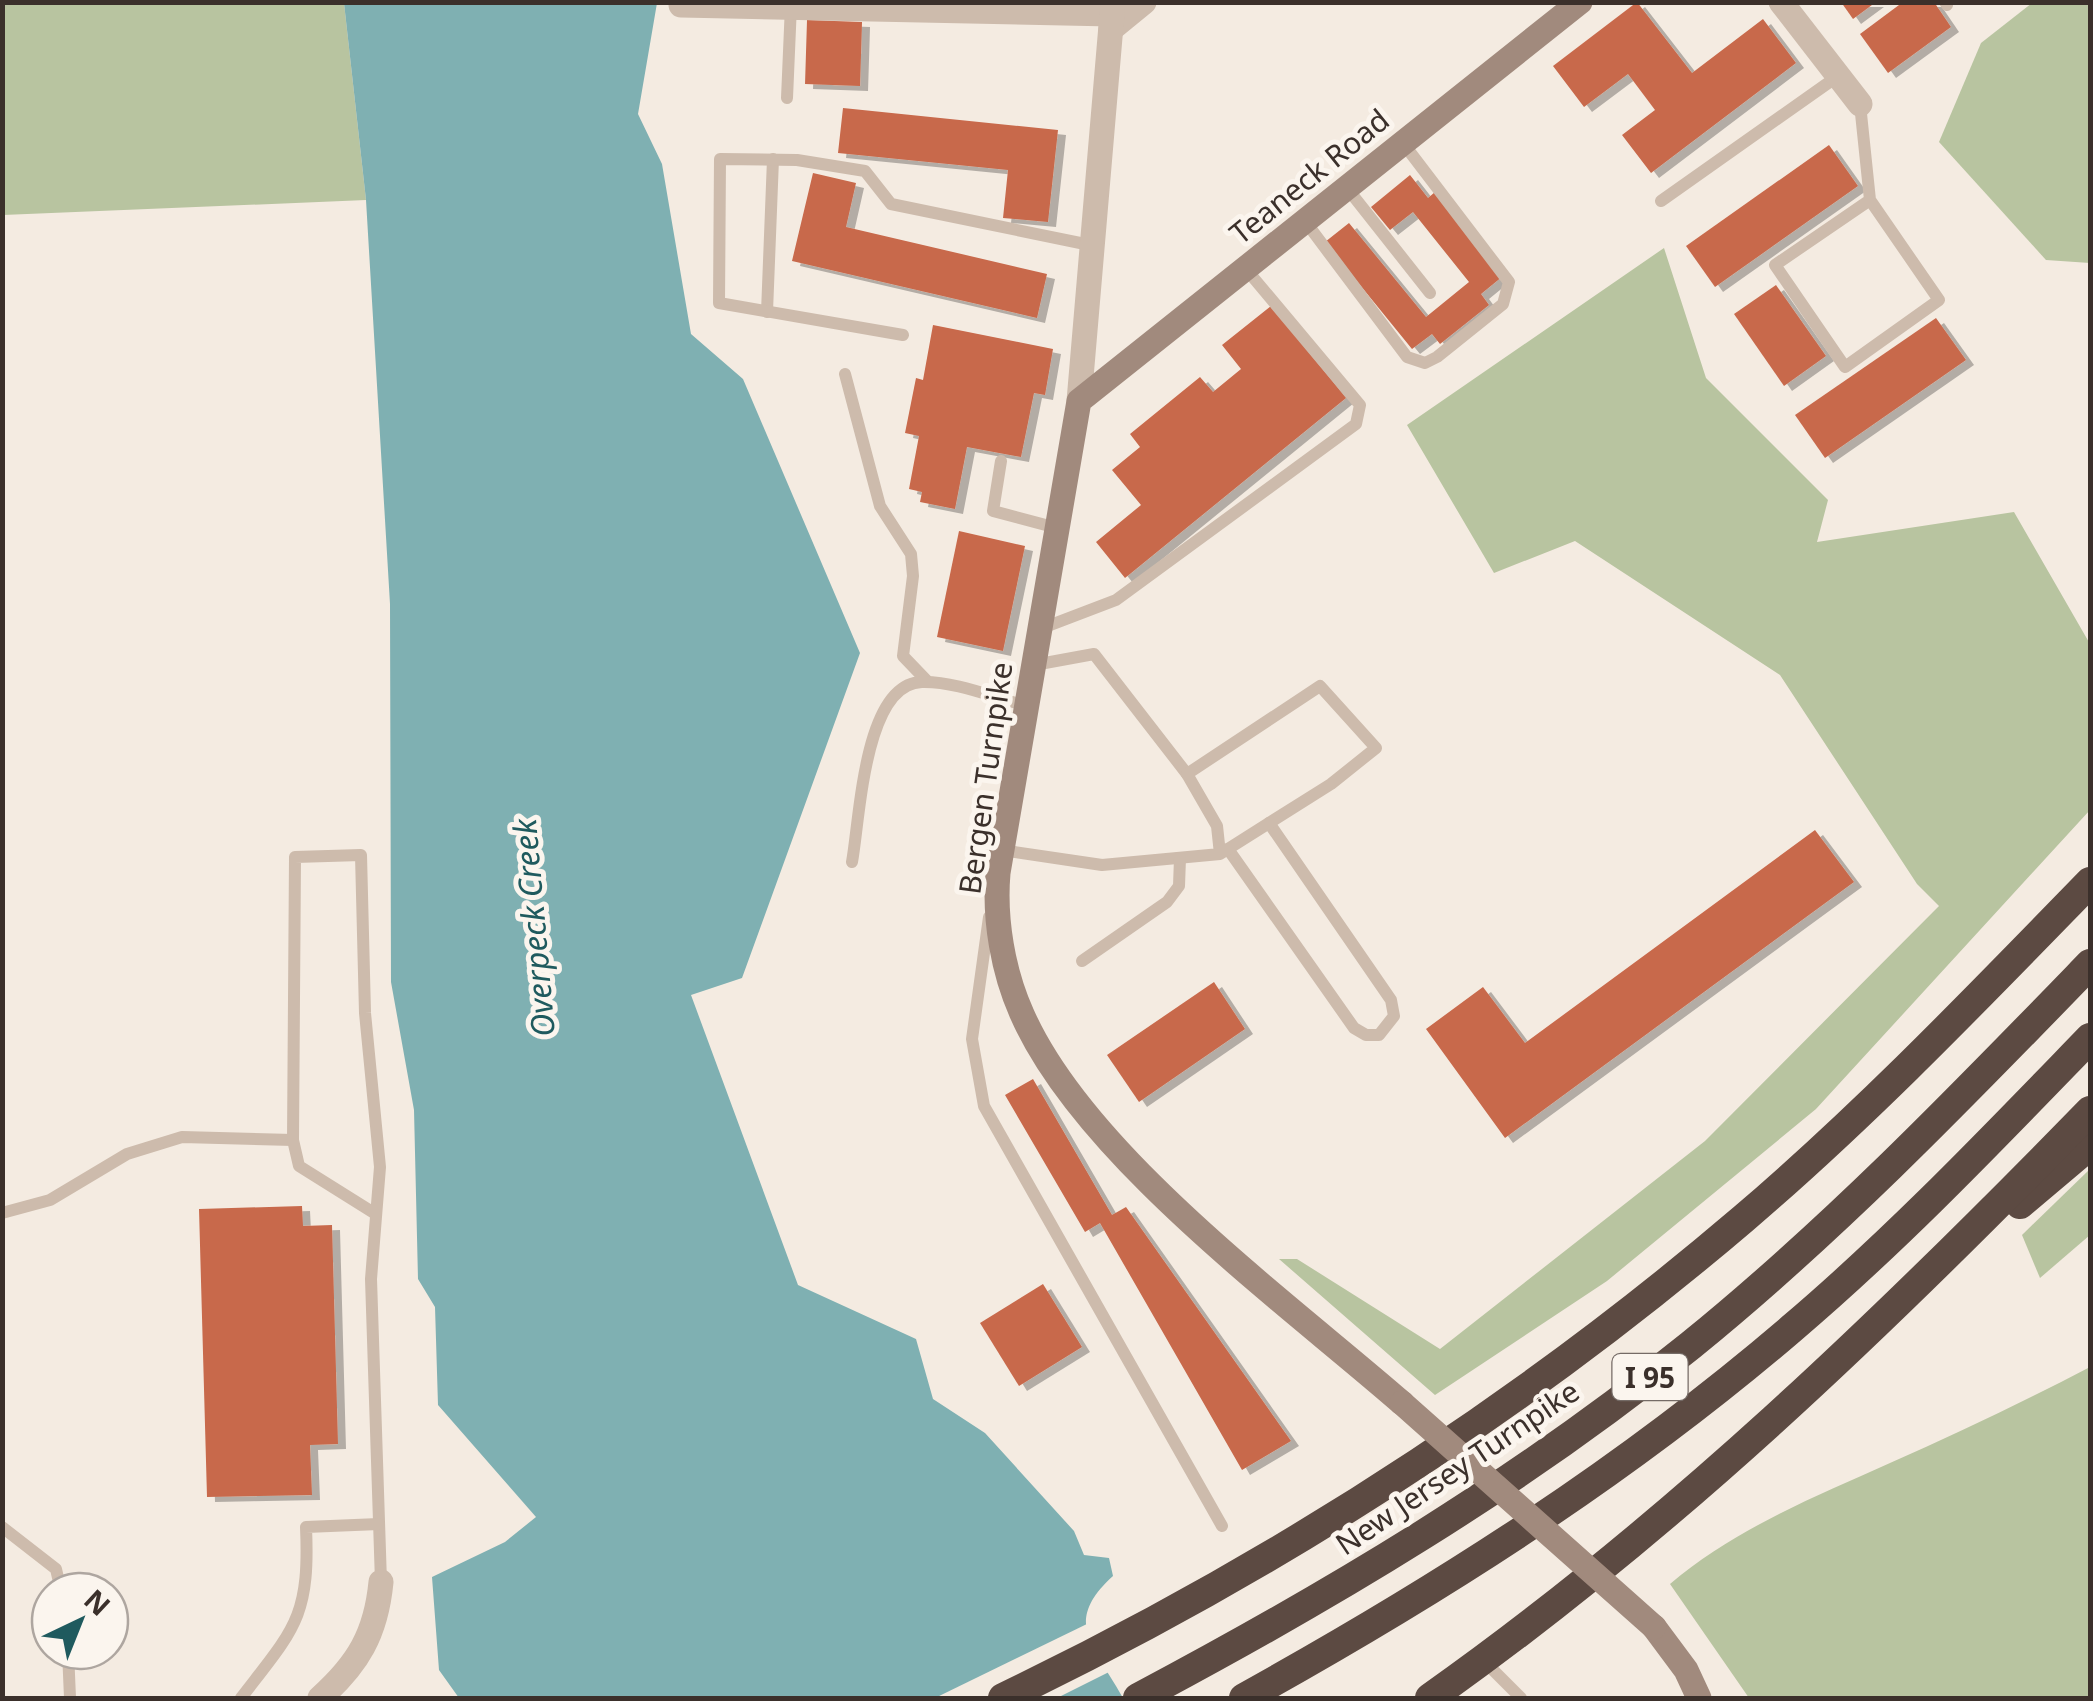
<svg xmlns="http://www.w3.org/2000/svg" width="2093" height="1701" font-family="'Noto Sans',sans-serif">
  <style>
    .green { fill: #b8c4a0 }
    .water { fill: #7fb0b2 }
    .pier { fill: #f4ebe1 }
    .building { fill: #c8694b; filter: url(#shadow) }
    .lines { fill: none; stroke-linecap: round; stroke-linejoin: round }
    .service { stroke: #cdbbac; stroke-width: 12 }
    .minor { stroke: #cdbbac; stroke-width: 25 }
    .tertiary { stroke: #cdbbac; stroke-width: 25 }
    .secondary { stroke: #a18a7d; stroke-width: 25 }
    .motorway { stroke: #5c4a42; stroke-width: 30 }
    .secondary-bridge { stroke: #a18a7d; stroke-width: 25 }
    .labels { text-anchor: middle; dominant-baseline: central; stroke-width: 10; stroke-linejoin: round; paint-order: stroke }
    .shield { fill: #fbf5ee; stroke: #756b66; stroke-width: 2.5 }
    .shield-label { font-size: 28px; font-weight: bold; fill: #3b302b }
    .street-label { font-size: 30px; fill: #3b302b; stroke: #fbf5ee }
    .water-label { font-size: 32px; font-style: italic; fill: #1f5a5e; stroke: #fbf5ee }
  </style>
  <defs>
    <filter id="shadow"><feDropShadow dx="8" dy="5" stdDeviation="0" flood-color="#0004"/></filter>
  </defs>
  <rect width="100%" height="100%" fill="#f4ebe1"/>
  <g class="green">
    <path d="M3 3H344L366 200 3 215Z"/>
    <path d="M2032 3H2090V263L2046 260 1939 142 1981 43Z"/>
    <path d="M1664 248 1706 378 1828 500 1817 542 2014 512 2090 644V810L1816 1109 1607 1281 1435 1395 1279 1259H1297L1440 1349 1705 1141 1939 906 1917 884 1780 675 1575 541 1494 573 1407 425Z"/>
    <path d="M2090 1169V1235L2040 1278 2022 1235Z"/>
    <path d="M2090 1367V1698H1749L1670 1584C1735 1529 1812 1498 1890 1463 1958 1433 2025 1401 2090 1367Z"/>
  </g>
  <path class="water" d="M344 3H657L638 114 662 164 691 334 743 379 860 653 742 978 691 995 798 1285 916 1339 933 1399 985 1433 1074 1531 1084 1555 1109 1558 1113 1576C1061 1623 1095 1647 1123 1698H459L439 1670 432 1577 505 1542 536 1517 438 1405 435 1307 418 1279 414 1110 391 982 390 604 366 200Z"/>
  <path class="pier" d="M1089 1623 1113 1670 1057 1698H935Z"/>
  <g class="building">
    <path d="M1637 2 1692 73 1763 19 1796 63 1651 173 1622 135 1655 110 1628 74 1584 107 1553 66Z"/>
    <path d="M1841 2H1876L1853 19Z"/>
    <path d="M1903 2H1934L1951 27 1888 73 1860 34Z"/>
    <path d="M807 20 862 22 860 86 805 84Z"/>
    <path d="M843 108 1058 130 1048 222 1003 218 1008 170 838 153Z"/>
    <path d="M1829 145 1858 186 1715 287 1686 246Z"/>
    <path d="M813 173 856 183 846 227 1047 274 1037 318 792 261Z"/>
    <path d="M1410 175 1428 198 1435 192 1503 276 1481 294 1489 305 1440 344 1432 334 1412 349 1325 242 1349 223 1426 317 1469 282 1413 212 1390 230 1371 207Z"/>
    <path d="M1776 285 1826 356 1784 386 1734 314Z"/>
    <path d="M1271 306 1346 398 1125 578 1096 542 1141 505 1112 470 1140 447 1130 434 1200 377 1213 392 1241 369 1222 345Z"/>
    <path d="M1936 318 1966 360 1825 458 1795 415Z"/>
    <path d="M933 325 1053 349 1045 395 1034 393 1021 457 967 447 955 509 920 502 922 492 909 489 919 436 905 433 916 378 923 380Z"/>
    <path d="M959 531 1025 546 1003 651 937 637Z"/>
    <path d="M1815 830 1854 882 1505 1138 1426 1029 1483 987 1525 1043Z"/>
    <path d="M1214 982 1245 1029 1139 1102 1107 1055Z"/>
    <path d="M1033 1079 1112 1215 1126 1207 1291 1441 1242 1470 1100 1223 1085 1232 1005 1095Z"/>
    <path d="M302 1206 303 1226 332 1225 338 1444 310 1445 312 1495 207 1497 199 1209Z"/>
    <path d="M1043 1284 1082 1347 1019 1386 980 1323Z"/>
  </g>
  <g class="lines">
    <g class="service">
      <path d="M1945 2 1947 5"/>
      <path d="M787 98 791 5"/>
      <path d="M1860 104 1870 200 1939 300 1845 367 1775 265 1870 200"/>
      <path d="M1347 188 1430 293"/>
      <path d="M1661 201 1838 76"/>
      <path d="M1305 221 1407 357 1425 363 1437 357 1503 304 1509 282 1403 143"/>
      <path d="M767 312 773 159"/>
      <path d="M903 335 719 303 720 159 797 160 865 171 891 204 1090 245"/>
      <path d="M845 374 880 506 911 554 913 576 903 656 927 681"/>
      <path d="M1001 461 993 511 1057 528"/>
      <path d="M1040 629 1116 600 1356 424 1360 405 1246 269"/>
      <path d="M1034 665 1094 654 1187 774"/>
      <path d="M1228 849 1354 1028 1366 1035H1379L1394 1016 1391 1000 1269 823"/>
      <path d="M1001 850 1102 865 1220 854 1331 784 1376 748 1320 686 1187 774 1217 826 1220 854"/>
      <path d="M852 862C860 818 864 683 922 682 955 681 995 698 1027 706"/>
      <path d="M989 917 972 1039 984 1106 1222 1526"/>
      <path d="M1082 961 1167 902 1179 886 1180 858"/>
      <path d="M2 1213 50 1200 127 1154 182 1137 293 1140"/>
      <path d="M374 1213 299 1166 293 1140 295 857 361 855 365 1013 380 1167 371 1279 381 1582"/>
      <path d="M2 1527 56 1569 61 1591"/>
      <path d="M68 1651 70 1698"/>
      <path d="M1483 1660 1521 1698"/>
      <path d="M241 1698C294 1629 310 1618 306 1527L379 1524"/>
    </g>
    <g class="minor">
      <path d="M1781 2 1860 104"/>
      <path d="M681 5 1112 14"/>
      <path d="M1111 29 1144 2"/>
      <path d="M320 1698C358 1664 376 1634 381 1582"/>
    </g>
    <path class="tertiary" d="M1079 401 1113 2"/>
    <g class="secondary">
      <path d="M1402 1403C1285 1301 1084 1155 1022 1014 1003 972 994 919 998 873L1079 401 1580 2"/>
      <path d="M1654 1627 1686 1670 1699 1698"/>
    </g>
    <g class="motorway">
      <path d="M2020 1204 2090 1145"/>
      <path d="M1003 1698C1269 1570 1518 1411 1743 1219 1866 1114 1978 997 2090 882"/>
      <path d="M1138 1698C1332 1595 1520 1483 1691 1345 1834 1229 1962 1096 2090 964"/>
      <path d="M1244 1698C1437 1591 1623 1473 1791 1329 1897 1239 1993 1138 2090 1038"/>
      <path d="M1430 1698C1672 1527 1883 1323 2090 1111"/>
    </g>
    <path class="secondary-bridge" d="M1402 1403 1654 1627"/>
  </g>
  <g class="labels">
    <rect class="shield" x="1612.5" y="1354" width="75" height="46" rx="8"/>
    <g class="shield-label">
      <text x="1650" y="1377">I 95</text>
    </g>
    <g class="street-label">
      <text transform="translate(1309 176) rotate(-39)">Teaneck Road</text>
      <text transform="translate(985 778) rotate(-82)">Bergen Turnpike</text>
      <text transform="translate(1457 1467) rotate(-34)">New Jersey Turnpike</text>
    </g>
    <g class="water-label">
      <text transform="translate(533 928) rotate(-95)">Overpeck Creek</text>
    </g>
  </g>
  <rect width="2093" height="1701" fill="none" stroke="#3b302b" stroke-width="10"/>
  <g transform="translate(80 1621) rotate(43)"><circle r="48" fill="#fbf5ee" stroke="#aea6a0" stroke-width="2.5"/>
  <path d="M0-8L18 38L0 25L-18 38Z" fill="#1f5a5e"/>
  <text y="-15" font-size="28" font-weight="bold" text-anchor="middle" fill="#3b302b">N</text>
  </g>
</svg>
